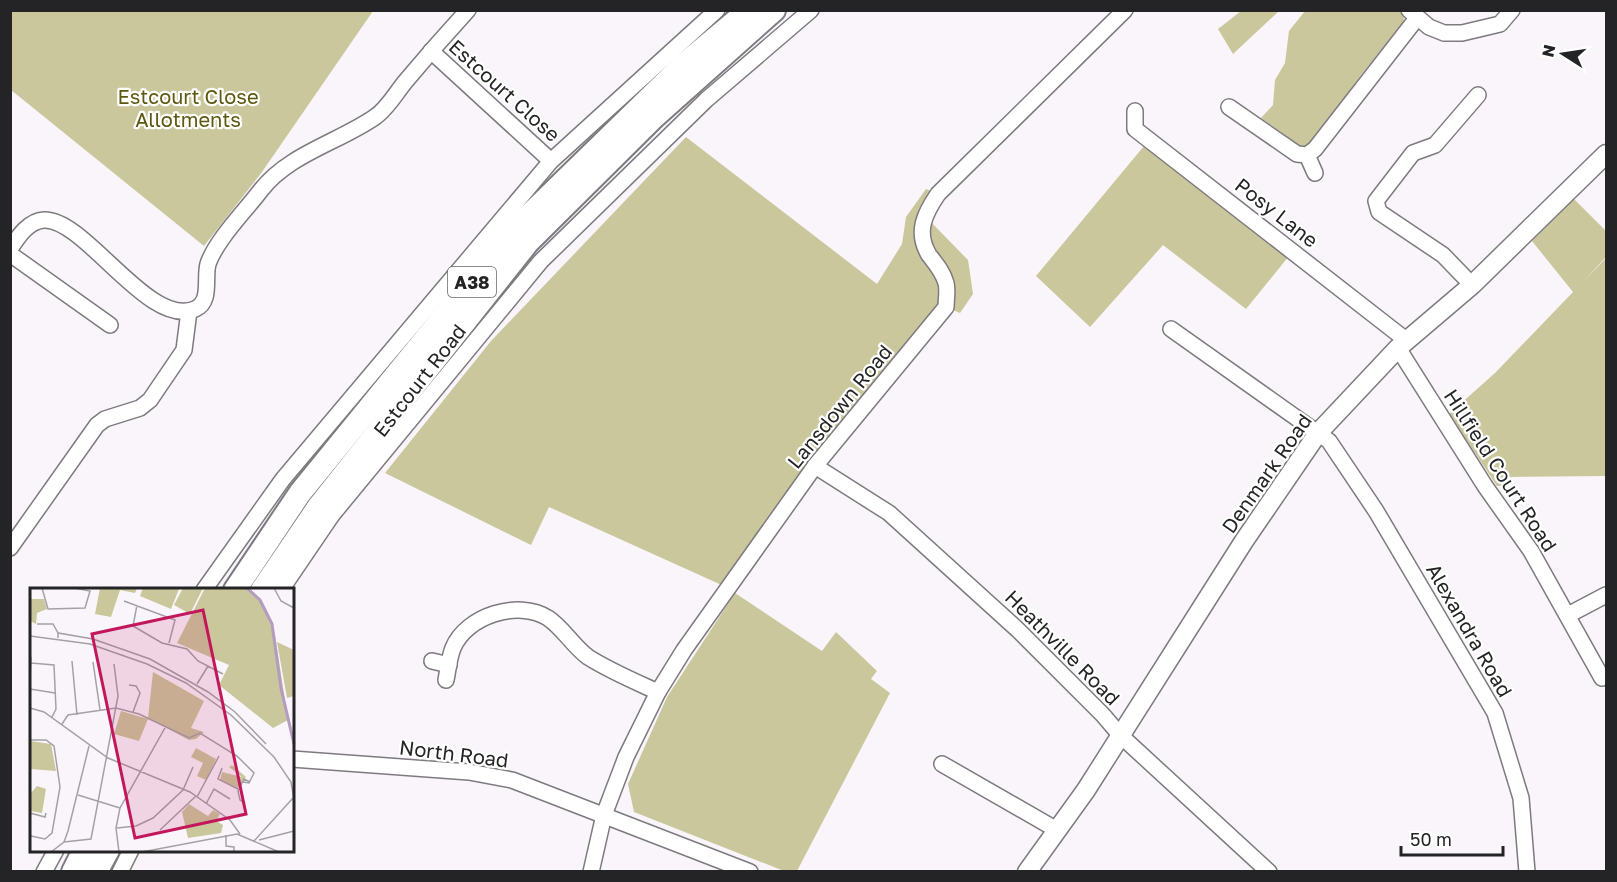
<svg xmlns="http://www.w3.org/2000/svg" width="1617" height="882" font-family="'Golos Text',sans-serif">
  <style>
    .green { fill: #cac79d }
    .lines { fill: none; stroke-linecap: round; stroke-linejoin: round }
    .minor-casing { stroke: #7e7a80; stroke-width: 18 }
    .tertiary-casing { stroke: #7e7a80; stroke-width: 21 }
    .primary-casing { stroke: #7e7a80; stroke-width: 26 }
    .minor { stroke: #fff; stroke-width: 15 }
    .tertiary { stroke: #fff; stroke-width: 18 }
    .primary { stroke: #fff; stroke-width: 22 }
    .labels { text-anchor: middle; dominant-baseline: central; stroke-width: 4.5; stroke-linejoin: round; paint-order: stroke }
    .shield { fill: #fff; stroke: #666566; stroke-width: 1.5 }
    .shield-label { font-size: 18px; font-weight: bold; fill: #242325 }
    .street-label { font-size: 20px; fill: #242325; stroke: #fff }
    .park-label { font-size: 20px; fill: #5e570f; stroke: #fff }
    .inset-river { fill: none; stroke: #b39cc0; stroke-width: 3 }
    .inset-road { fill: none; stroke: #a4a1a5; stroke-width: 1.5 }
    .view { fill: #c2185b; fill-opacity: 0.15; stroke: #c2185b; stroke-width: 3 }
    .inset-edge { fill: none; stroke: #242325; stroke-width: 3 }
  </style>
  <rect width="100%" height="100%" fill="#f9f5fb"/>
  <g class="green">
    <path d="M1403 10 1404 21 1361 75 1311 144 1302 147 1298 145 1261 118 1273 105 1275 80 1285 63 1289 31 1305 11Z"/>
    <path d="M10 11 11 10 373 11 262 172 204 246 11 90Z"/>
    <path d="M1241 11H1279L1233 54 1218 29Z"/>
    <path d="M686 137 877 284 902 244 906 217 926 189 938 194 924 215 968 260 973 294 960 313 946 307 726 587 549 507 531 545 385 473 491 341Z"/>
    <path d="M1149 140 1293 251 1246 309 1163 245 1090 327 1036 276Z"/>
    <path d="M1574 199 1606 231V257L1580 285 1606 258V476L1504 477V486H1497L1449 414 1495 373 1573 292 1532 241Z"/>
    <path d="M735 593 822 651 836 632 877 671 871 679 890 693 797 871H784L634 812 628 784 667 697Z"/>
  </g>
  <g class="lines">
    <g class="minor-casing">
      <g id="minor">
        <path d="M1409 10 1429 27 1444 33H1462L1500 24 1512 10"/>
        <path d="M431 51 551 161"/>
        <path d="M1229 107 1297 154 1307 155 1315 149 1417 18"/>
        <path d="M1135 111V129L1406 340"/>
        <path d="M1307 155 1315 173"/>
        <path d="M10 249C18 237 28 221 44 220 85 218 149 329 195 309 212 302 204 278 208 264 216 240 246 210 261 190 289 154 339 142 375 117 387 109 396 93 405 82 425 58 446 34 468 10"/>
        <path d="M10 254 110 325"/>
        <path d="M1472 285 1443 255 1379 212 1376 201 1413 153 1435 145 1478 95"/>
        <path d="M1171 329 1329 441 1376 511 1495 713 1521 798 1527 872"/>
        <path d="M1398 348 1485 486 1531 551 1602 678"/>
        <path d="M815 466 889 513 1018 630 1103 715 1120 735 1269 872"/>
        <path d="M10 548 97 425 105 419 140 408 150 400 184 350 189 311"/>
        <path d="M204 590 283 479 551 161 717 10"/>
        <path d="M281 590 332 515 541 261 706 100 811 10"/>
        <path d="M1568 615 1606 595"/>
        <path d="M432 661 449 665"/>
        <path d="M446 680C448 670 449 658 453 648 466 616 518 599 548 618 563 628 573 646 588 657 610 671 634 681 658 692"/>
        <path d="M292 759 469 772 512 780 750 872"/>
        <path d="M942 764 1057 830"/>
        <path d="M44 872 56 850"/>
        <path d="M120 872 131 850"/>
        <path d="M591 872 604 815 626 757 658 692 684 650 815 466 946 307C946 300 948 290 946 283 943 272 936 264 929 255 915 232 925 213 938 194L1125 10"/>
      </g>
    </g>
    <g class="tertiary-casing">
      <path id="tertiary" d="M1027 872 1086 790 1244 541 1318 433 1398 348 1472 285 1606 154"/>
    </g>
    <g class="primary-casing">
      <g id="primary">
        <path d="M235 590 300 493 514 230 681 67 749 10"/>
        <path d="M262 590 319 506 528 242 654 117 774 10"/>
        <path d="M73 872 84 850"/>
        <path d="M96 872 108 850"/>
      </g>
    </g>
    <use href="#minor" class="minor"/>
    <use href="#tertiary" class="tertiary"/>
    <use href="#primary" class="primary"/>
  </g>
  <g class="labels">
    <rect class="shield" x="448" y="267" width="48" height="30" rx="4.5"/>
    <g class="shield-label">
      <text x="472" y="282">A38</text>
    </g>
    <g class="street-label">
      <text transform="translate(505 90) rotate(42)">Estcourt Close</text>
      <text transform="translate(1277 212) rotate(38)">Posy Lane</text>
      <text transform="translate(419 380) rotate(-52)">Estcourt Road</text>
      <text transform="translate(839 406) rotate(-51)">Lansdown Road</text>
      <text transform="translate(1501 470) rotate(57)">Hillfield Court Road</text>
      <text transform="translate(1266 473) rotate(-55)">Denmark Road</text>
      <text transform="translate(1470 630) rotate(60)">Alexandra Road</text>
      <text transform="translate(1063 647) rotate(45)">Heathville Road</text>
      <text transform="translate(454 753) rotate(7)">North Road</text>
    </g>
    <g class="park-label">
      <text x="188" y="96">Estcourt Close<tspan x="188" dy="23">Allotments</tspan></text>
    </g>
  </g>
  <g transform="translate(30 588)">
    <rect width="264" height="264" fill="#f9f5fb"/>
    <path d="M70 0H107L105 5 90 2 81 29 65 26ZM113 0H146L149 1 141 21 110 8ZM153 0H173L160 26 144 17ZM175 0H217L230 12 245 47 258 132 243 140 189 97 199 77 147 55ZM0 11H14L17 21 7 25 6 36 0 33ZM247 54 264 62V108L257 110ZM123 84 174 113 161 140 174 144 166 151 159 152 118 130ZM91 123 118 131 109 153 84 146ZM0 153 21 156 26 183 0 181ZM166 160 186 171 176 192 167 188 173 175 161 169ZM202 177 216 189 208 200 190 192 192 184 212 189 199 179ZM7 198 16 201 12 225 0 223V206ZM159 216 178 228 183 222 190 226 186 233 193 237 191 245 158 250 152 224Z" fill="#cac79d"/>
    <path class="inset-river" d="M217 0 230 12 242 36 251 100 264 156"/>
    <path class="inset-road" d="M12 0 18 21 55 20 60 3 44 0M244 0 251 13 264 20M94 13 145 32 139 55M107 17 103 38 132 55 157 61 168 73 193 86M7 36H23L28 45M0 48 60 56 117 76 156 95 201 127 244 169 261 194 264 211M28 50V45L63 51 120 71 178 104 205 124 236 156M42 73 47 127M63 74 70 122M1 75 24 77 26 121 22 129M0 90 1 69M167 96 178 78M99 97 106 98 110 105 103 124M0 101 25 105M0 120 14 124 78 170 160 204 200 232 210 246M32 136 38 127 86 120 109 126 159 150 170 145 207 168 224 185 219 195 213 194M0 152H16L24 158 30 199 22 245 15 251 1 248M192 180 188 191 208 201M48 207 90 220M167 209 189 168M215 215 210 212 208 203 214 191 220 194M176 216 184 201 200 211M0 225 15 229 16 225M87 240 106 238 123 230 153 202 163 179M130 242 166 208M196 247V258L204 259V264M229 252 264 243M224 253 263 210M34 254 61 251 88 108 84 76M21 264 34 254 38 243 59 158M89 264 86 240 90 220 136 138M112 264 207 246 249 264"/>
    <path class="view" d="M173 22 216 226 105 250 62 46Z"/>
    <rect width="264" height="264" class="inset-edge"/>
  </g>
  <rect width="1617" height="882" fill="none" stroke="#242325" stroke-width="24"/>
  <g transform="translate(1563 54) rotate(282)" stroke="#ffffff" stroke-width="4.5" paint-order="stroke">
  <path d="M0-4.5L10 22L0 15L-10 22Z" fill="#242325"/>
  <text y="-9" font-size="16" font-weight="bold" text-anchor="middle" fill="#242325">N</text>
  </g>
  <path d="M1401 846v9h102v-9" fill="none" stroke="#242325" stroke-width="3"/>
  <text x="1410" y="846" font-size="18" fill="#242325" stroke="#ffffff" stroke-width="4.5" paint-order="stroke">50 m</text>
</svg>
